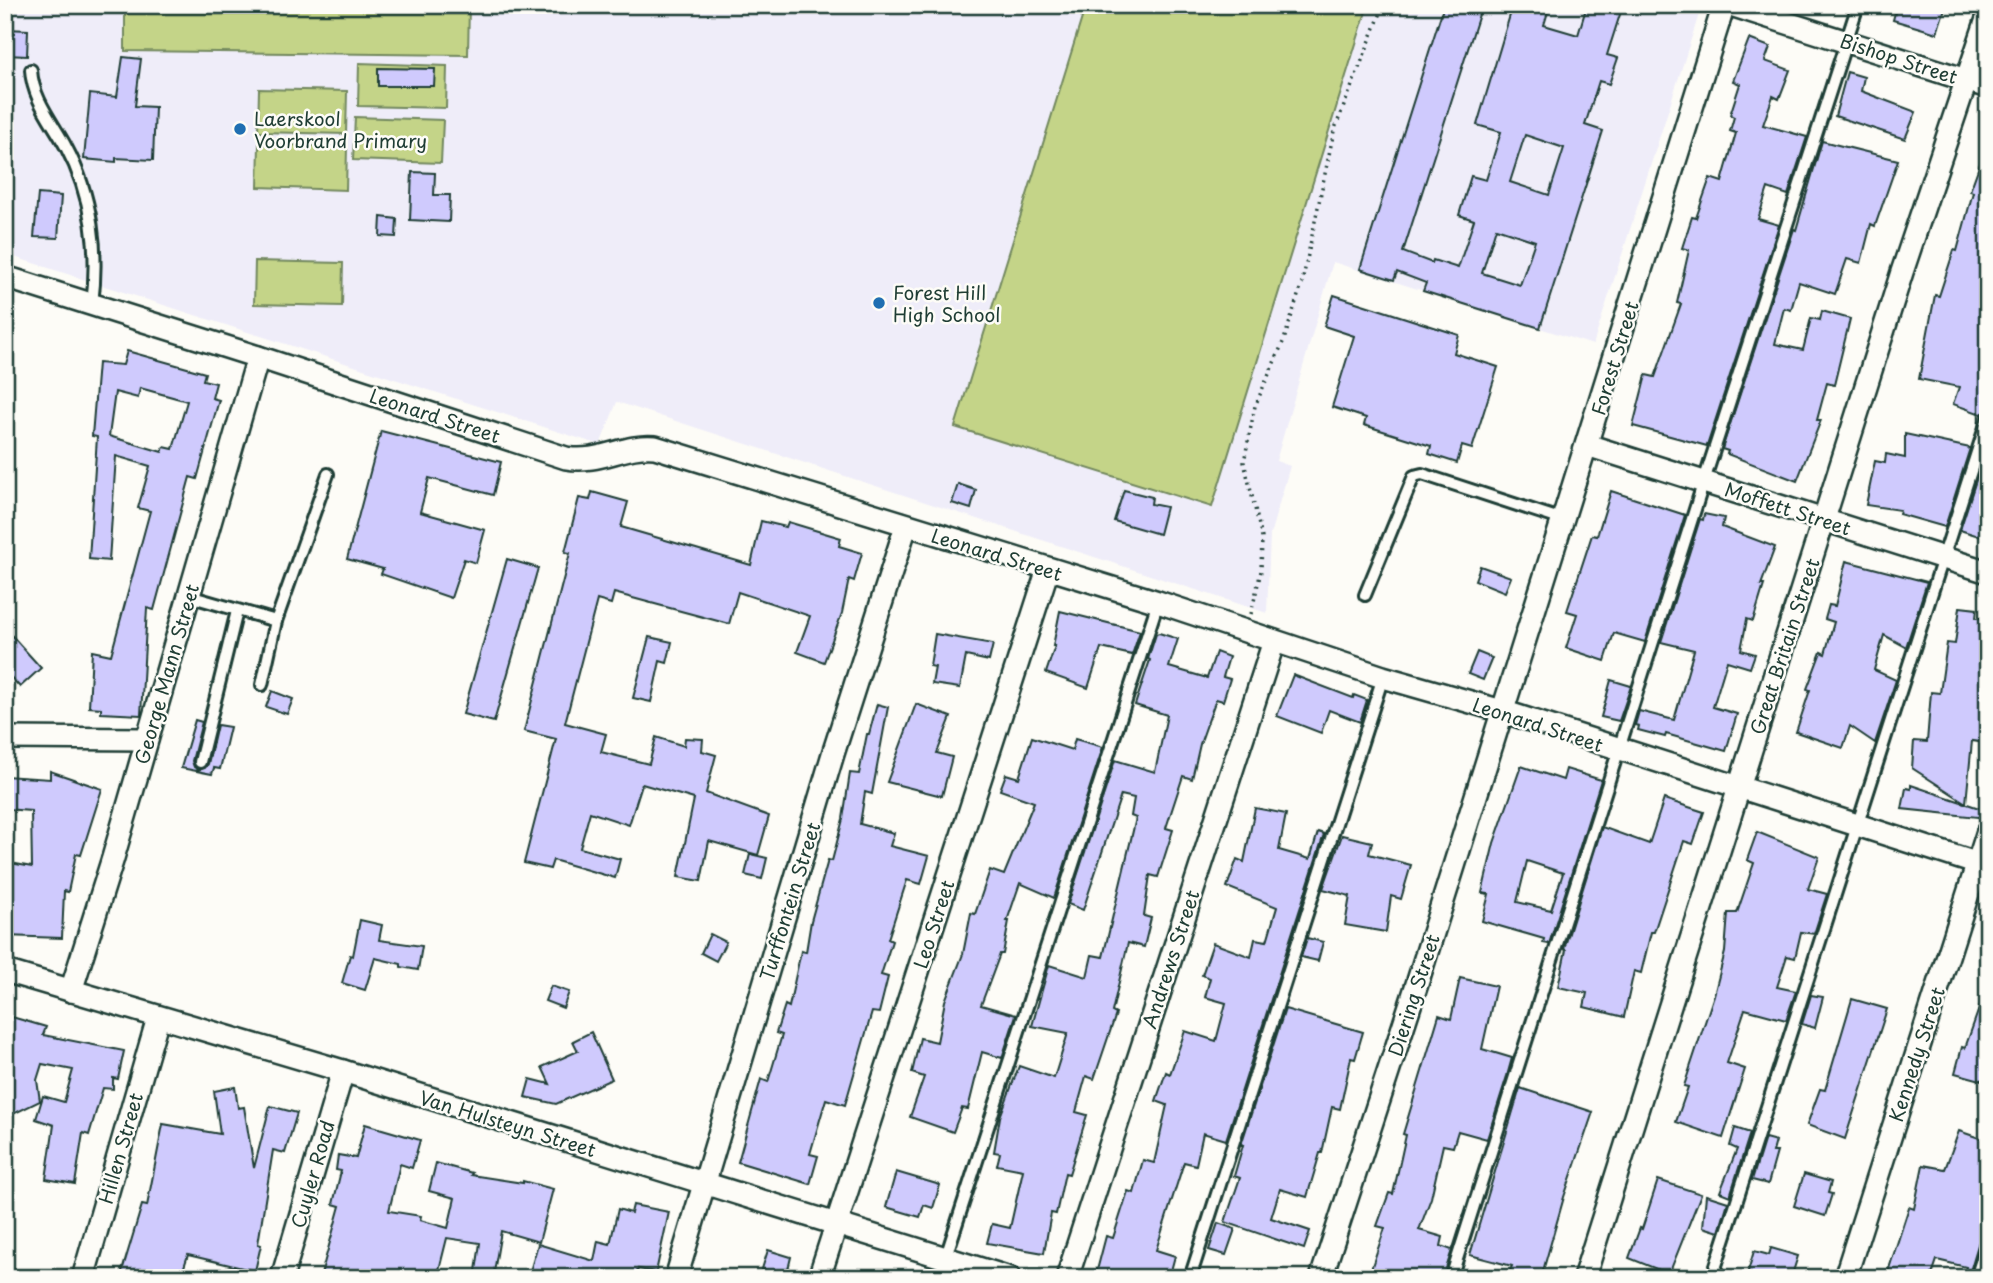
<svg xmlns="http://www.w3.org/2000/svg" width="1993" height="1283" font-family="'Playpen Sans',sans-serif">
  <style>
    .built { fill: #efedf9 }
    .green { fill: #c4d488; stroke: #72885e; stroke-width: 2 }
    .building { fill: #cfcafd; stroke: #1f3d34; stroke-width: 2; fill-rule: evenodd }
    .lines { fill: none; stroke-linecap: round; stroke-linejoin: round }
    .service-casing { stroke: #1f3d34; stroke-width: 16 }
    .minor-casing { stroke: #1f3d34; stroke-width: 26 }
    .path { stroke: #1f3d34; stroke-width: 3.5; stroke-dasharray: 2 5; stroke-linecap: butt }
    .service { stroke: #fdfcf7; stroke-width: 10 }
    .minor { stroke: #fdfcf7; stroke-width: 21 }
    .poi-dot { fill: #1f6fb2; stroke: #fdfcf7; stroke-width: 2.5 }
    .labels { text-anchor: middle; dominant-baseline: central; stroke-width: 5; stroke-linejoin: round; paint-order: stroke }
    .street-label { font-size: 19px; fill: #1f3d34; stroke: #fdfcf7 }
    .poi-label { font-size: 19px; fill: #1f3d34; stroke: #fdfcf7; text-anchor: start }
  </style>
  <rect width="100%" height="100%" fill="#fdfcf7"/>
  <filter id="ink" filterUnits="userSpaceOnUse"><feTurbulence type="fractalNoise" baseFrequency=".0143" numOctaves="2"/><feDisplacementMap in="SourceGraphic" scale="14" xChannelSelector="R" yChannelSelector="G"/><feConvolveMatrix kernelMatrix="1 2 1 2 8 2 1 2 1" color-interpolation-filters="sRGB"/></filter>
  <g filter="url(#ink)">
    <path class="built" d="M5 5H1702L1593 345 1333 262 1276 461 1290 466 1270 535 1267 613 617 402 600 445 5 254Z"/>
    <g class="green">
      <path d="M125 5H469L468 55 125 51Z"/>
      <path d="M1086 5H1368L1212 507 955 427Z"/>
      <path d="M359 63 447 66 446 108 358 106Z"/>
      <path d="M259 89 347 91 346 134 258 132Z"/>
      <path d="M355 117 443 120 441 163 353 160Z"/>
      <path d="M259 144 347 147 346 190 258 187Z"/>
      <path d="M255 261 343 263 342 306 254 304Z"/>
    </g>
    <g class="building">
      <path d="M1444 5H1482L1403 252 1432 263 1433 260 1458 268 1474 220 1459 215 1471 176 1486 180 1501 132 1477 125 1513 5H1550L1544 25 1578 35 1587 5H1623L1607 55 1618 58 1609 84 1599 81 1585 125 1603 131 1540 328 1423 291 1426 283 1397 272 1394 280 1360 269ZM1525 135 1564 148 1549 195 1510 182ZM1496 228 1535 241 1520 285 1482 273Z"/>
      <path d="M1897 5H1946L1937 33 1893 20Z"/>
      <path d="M6 29 28 30 27 56 6 55Z"/>
      <path d="M1749 39 1770 47 1765 61 1790 70 1779 99 1773 96 1763 125 1807 137 1788 195 1768 188 1758 219 1779 225 1707 446 1633 426 1646 375 1655 377 1681 304 1677 303 1689 250 1682 248 1692 217 1696 218 1710 178 1722 182 1736 133 1730 131 1734 117 1730 115 1740 84 1733 81Z"/>
      <path d="M123 57 141 59 135 106 155 107 153 160 116 158V162L84 159 90 94 117 97Z"/>
      <path d="M378 68 435 69 434 86H378Z"/>
      <path d="M1847 72 1864 77 1861 91 1916 112 1905 139 1835 116Z"/>
      <path d="M1822 141 1898 160 1875 226 1871 224 1861 263 1847 259 1835 294 1799 282 1791 310 1784 308 1775 344 1803 350 1811 318 1820 320 1822 311 1850 319 1834 385 1827 383 1817 420H1821L1797 481 1727 454 1728 451 1722 449 1794 229 1796 230Z"/>
      <path d="M1986 147H1988V410L1981 414 1953 404 1959 387 1919 379 1935 295 1939 296 1954 250 1957 251 1973 192 1970 191Z"/>
      <path d="M412 172 435 173 434 195H450L449 222 410 220Z"/>
      <path d="M38 194 61 196 58 238 34 237Z"/>
      <path d="M381 217 397 219 396 237 380 236Z"/>
      <path d="M1334 295 1459 335 1454 353 1498 367 1472 449 1462 446 1457 463 1429 454 1431 446 1364 425 1366 418 1332 407 1354 336 1324 326Z"/>
      <path d="M127 351 205 373 203 380 216 383 212 398 219 400 197 479 190 477 154 610 147 608 141 715 101 713V708L89 707 92 651 111 655 150 511 138 508 150 466 116 456 109 561 89 559 97 437 92 436 98 363 123 365ZM140 388 187 401 173 449 164 447 162 452 109 436 115 392 138 398Z"/>
      <path d="M381 431 501 462 493 495 429 478 420 512 485 530 476 563 464 559 451 598 381 574 383 569 347 559Z"/>
      <path d="M1905 434 1970 448 1945 527 1899 514 1900 510 1866 505 1875 461 1885 463 1886 454 1905 458Z"/>
      <path d="M1985 452H1988V539L1960 530Z"/>
      <path d="M958 484 976 490 971 509 952 503Z"/>
      <path d="M1124 490 1152 497 1151 504 1166 507 1159 534 1114 521Z"/>
      <path d="M1611 491 1685 515 1645 642 1614 633 1605 661 1566 648 1577 614 1567 611 1592 535 1597 536Z"/>
      <path d="M592 492 628 502 621 527 751 565 761 521 786 527 788 522 841 538 839 546 862 553 854 581 849 579 842 613 824 662 797 652 810 616 738 592 729 624 614 593 611 604 597 600 565 723 606 734 601 752 649 764 656 737 684 746 685 738 703 739 702 751 716 755 706 793 769 816 758 855 709 841 701 881 678 877 694 799 642 784 629 825 590 812 580 848 620 859 615 878 553 860 550 869 524 863 556 739 524 731 570 553 565 552 579 498 590 500Z"/>
      <path d="M1704 514 1724 518 1722 527 1775 547 1761 585H1764L1753 621 1747 619 1741 650 1755 654 1750 668 1727 661 1713 707 1737 714 1726 751 1666 734 1665 737 1638 730 1639 726 1635 725 1639 711 1674 720 1694 650 1661 642 1700 519 1703 520Z"/>
      <path d="M507 559 538 568 494 722 463 714Z"/>
      <path d="M1846 561 1927 582 1906 647 1884 635 1874 670 1896 680 1875 743 1850 726 1843 748 1796 732 1810 690 1807 689 1821 652 1825 654 1834 622 1825 619 1829 605 1835 606Z"/>
      <path d="M1480 566 1511 577 1505 592 1475 580Z"/>
      <path d="M1960 607 1977 609 1976 618H1988V730L1986 743 1972 741 1966 803 1912 768 1914 741 1927 742 1931 692 1940 693 1947 643 1955 644Z"/>
      <path d="M1060 611 1140 631 1132 655 1101 648 1088 688 1046 673 1055 646H1053Z"/>
      <path d="M5 628 41 668 20 687 5 671Z"/>
      <path d="M1159 633 1178 639 1169 667 1207 678 1216 652 1229 657 1223 677 1230 679 1223 701 1216 699 1200 744 1192 779 1183 776 1166 828 1173 830 1158 877 1150 875 1144 916 1151 918 1144 947 1128 943 1112 1012 1116 1014 1094 1079 1086 1076 1076 1112 1087 1115 1069 1174 1065 1173 1056 1214 1051 1213 1044 1253 987 1243 992 1224 1010 1228 1023 1170 997 1165 1000 1153 994 1152 1000 1117 1019 1066 1054 1078 1068 1033 1032 1026 1049 965 1087 977 1092 955 1103 957 1136 818 1131 816 1134 798 1121 795 1083 910 1068 904 1115 760 1155 772 1167 715 1135 705 1150 660 1148 659 1156 634Z"/>
      <path d="M935 634 993 644 989 661 966 656 960 688 932 684 935 667 930 666Z"/>
      <path d="M649 637 672 642 667 663 660 661 651 702 633 698Z"/>
      <path d="M1477 652 1492 658 1483 680 1468 674Z"/>
      <path d="M1293 675 1353 698 1354 695 1367 700 1360 722 1329 710 1321 733 1277 716Z"/>
      <path d="M1611 680 1631 686 1619 721 1601 717Z"/>
      <path d="M272 691 293 699 287 714 266 707Z"/>
      <path d="M877 704 888 707 872 794 865 792 860 824 894 833 890 846 929 856 921 884 907 880 888 939 892 941 881 975 888 977 879 1013 872 1012 845 1105 826 1099 810 1154 818 1156 810 1184 738 1162 761 1079 768 1082 782 1035 776 1033 785 1005 789 1007 801 951 806 952 811 921 828 860 832 861 843 819 850 773 859 774 867 734H869Z"/>
      <path d="M916 704 951 717 937 753 952 757 942 796 887 782Z"/>
      <path d="M195 720 202 722 192 761 194 767 199 770 205 768 208 764 217 725 230 727 220 769 214 768 212 774 181 768Z"/>
      <path d="M1032 737 1072 750 1075 739 1103 747 1054 898 1020 883 1007 921H1009L1003 954H1000L981 1005 1016 1015 1002 1058 982 1052 968 1109 962 1108 953 1132 910 1117 924 1077 912 1073 920 1038 937 1042 945 1001 963 954 971 913 975 914 990 870 1004 875 1034 802 1000 790 1006 774 1019 778Z"/>
      <path d="M1521 766 1563 780 1566 769 1601 780 1549 944 1543 943 1544 939 1482 921 1489 894 1482 893 1494 843ZM1527 861 1563 873 1551 910 1517 902Z"/>
      <path d="M50 771 102 789 81 855 76 854 68 892 64 891 62 938 5 936V862L32 867 31 811 5 809V776L50 779Z"/>
      <path d="M1911 785 1988 811 1987 818 1902 809 1906 788 1911 789Z"/>
      <path d="M1664 799 1704 812 1693 844 1684 841 1654 932H1651L1641 973 1634 971 1624 1017 1584 1007 1587 993 1558 987 1566 950 1564 949 1602 827 1649 844Z"/>
      <path d="M1255 808 1286 814 1279 850 1310 859 1318 832 1324 834 1226 1140 1203 1133 1196 1165 1184 1162 1156 1250 1175 1256 1169 1278H1095L1106 1236 1113 1238 1128 1191 1134 1193 1143 1160 1154 1163 1167 1105 1156 1101 1166 1072 1170 1074 1185 1031 1216 1041 1226 1003 1205 997 1210 978 1202 975 1213 943 1251 957 1255 939 1267 941 1277 907 1227 887 1237 859 1244 862Z"/>
      <path d="M1757 832 1819 857 1808 889 1827 894 1814 934 1801 932 1795 958 1787 956 1777 987 1796 991 1786 1020 1745 1009 1727 1063 1745 1069 1723 1138 1676 1122 1688 1087 1684 1086 1714 995 1725 952 1728 913H1737L1754 863 1747 860Z"/>
      <path d="M1342 835 1372 842 1369 854 1411 865 1401 899 1391 896 1386 932 1345 925 1350 896 1323 889Z"/>
      <path d="M750 854 767 858 762 879 745 875Z"/>
      <path d="M360 920 382 925 379 940 422 946 418 970 401 967V964L375 958 365 990 342 983 350 955 353 956Z"/>
      <path d="M710 934 726 942 716 961 701 953Z"/>
      <path d="M1307 938 1323 942 1318 961 1301 957Z"/>
      <path d="M1460 978 1496 986 1482 1049 1512 1058 1507 1076 1487 1139 1458 1131 1453 1147 1443 1145 1431 1198 1419 1230 1443 1237 1441 1246 1452 1250 1443 1278H1368L1385 1228 1377 1226 1389 1193 1393 1194 1406 1135 1403 1134 1439 1015 1451 1019Z"/>
      <path d="M551 986 569 992 563 1008 545 1001Z"/>
      <path d="M1986 989 1988 990V1082L1955 1073 1962 1047 1965 1048Z"/>
      <path d="M1811 995 1823 997 1815 1028 1802 1024Z"/>
      <path d="M1852 999 1887 1009 1845 1139 1807 1125 1820 1089 1825 1090Z"/>
      <path d="M1285 1009 1363 1032 1355 1059 1351 1058 1340 1109 1332 1107 1322 1153H1320L1307 1197 1280 1189 1271 1218 1310 1231 1304 1249 1225 1222 1240 1178 1234 1176 1243 1145H1241Z"/>
      <path d="M5 1015 46 1027 43 1035 124 1051 118 1079 113 1078V1089L103 1088 89 1135 83 1133 75 1184 46 1179 54 1125 36 1119 43 1096 64 1102 73 1070 42 1064 37 1080 40 1101 5 1118Z"/>
      <path d="M591 1032 612 1079 556 1104 525 1097 530 1079 550 1084 542 1067 578 1051 573 1041Z"/>
      <path d="M235 1087 238 1108 244 1107 254 1168 270 1106 297 1113 285 1153 273 1150 258 1244 261 1245 255 1271 188 1255 181 1276 153 1270 151 1278H120L142 1205 147 1206 163 1124 220 1134 214 1091Z"/>
      <path d="M1520 1088 1593 1112 1564 1197 1541 1278H1507L1512 1266 1470 1255Z"/>
      <path d="M365 1124 420 1140 412 1168 400 1164 389 1211 421 1216 420 1220 448 1228 455 1198 429 1191 436 1163 472 1173 471 1175 523 1183V1181L553 1189 539 1242 501 1231 493 1278H475L480 1243 447 1238 437 1278H320L340 1206 333 1204 341 1171 336 1170 338 1155 356 1158Z"/>
      <path d="M1735 1128 1750 1133 1730 1196 1720 1192 1737 1149 1730 1146Z"/>
      <path d="M1959 1131 1988 1141V1232L1980 1238 1968 1278H1963L1966 1267 1937 1260 1931 1278H1886L1909 1207 1914 1209 1923 1165 1945 1169Z"/>
      <path d="M1765 1138 1776 1141 1773 1152H1777L1768 1184 1752 1180Z"/>
      <path d="M896 1172 940 1185 933 1208 924 1205 920 1217 886 1207Z"/>
      <path d="M1804 1174 1831 1182 1828 1193 1832 1194 1825 1216 1794 1206Z"/>
      <path d="M1658 1180 1701 1194 1669 1274 1629 1258 1640 1228 1642 1229Z"/>
      <path d="M1706 1195 1728 1202 1719 1232 1703 1227Z"/>
      <path d="M633 1205 669 1212 656 1272 638 1269 635 1278H528L538 1244 594 1261 598 1241 610 1244 618 1209 631 1213Z"/>
      <path d="M1218 1223 1235 1229 1226 1255 1209 1250Z"/>
      <path d="M1771 1248 1798 1256 1791 1278H1746L1754 1251 1769 1255Z"/>
      <path d="M768 1250 791 1257 786 1278H771L772 1272 762 1269Z"/>
    </g>
    <g class="lines">
      <g class="service-casing">
        <g id="service">
          <path d="M31 70C33 100 52 121 66 147 92 195 99 251 92 304"/>
          <path d="M1365 595 1414 476 1422 474 1563 520"/>
          <path d="M189 596 276 621 328 474"/>
          <path d="M262 685 276 621"/>
          <path d="M200 762 237 611"/>
          <path d="M939 1278 1158 602"/>
          <path d="M1190 1278 1383 677"/>
          <path d="M1451 1278 1704 481 1858 5"/>
          <path d="M1712 1278 1988 418"/>
          <path d="M1976 1278 1988 1240"/>
        </g>
      </g>
      <g class="minor-casing">
        <g id="minor">
          <path d="M1731 5 1988 87"/>
          <path d="M5 277 258 357 566 458C600 464 623 444 655 447L1158 602 1383 677 1502 711 1988 867"/>
          <path d="M1587 445 1988 572"/>
          <path d="M5 738 147 739"/>
          <path d="M5 971 343 1071 1010 1278"/>
          <path d="M71 991 113 858 258 357"/>
          <path d="M83 1278 158 1018"/>
          <path d="M282 1278 343 1071"/>
          <path d="M676 1278 833 754 906 526"/>
          <path d="M819 1278 1048 569"/>
          <path d="M1067 1278 1274 641"/>
          <path d="M1321 1278 1417 984 1724 5"/>
          <path d="M1584 1278 1902 272 1988 16"/>
          <path d="M1845 1278 1988 831"/>
        </g>
      </g>
      <path class="path" d="M1251 614 1261 571 1262 538 1244 462 1255 406 1284 340 1302 283 1334 131 1384 5"/>
      <use href="#service" class="service"/>
      <use href="#minor" class="minor"/>
    </g>
  </g>
  <g class="poi-dot">
    <circle cx="240" cy="129" r="7"/>
    <circle cx="879" cy="303" r="7"/>
  </g>
  <g class="labels">
    <g class="street-label">
      <text transform="translate(1899 58) rotate(18)">Bishop Street</text>
      <text transform="translate(1614 358) rotate(-73)">Forest Street</text>
      <text transform="translate(435 415) rotate(18)">Leonard Street</text>
      <text transform="translate(1788 508) rotate(18)">Moffett Street</text>
      <text transform="translate(997 554) rotate(17)">Leonard Street</text>
      <text transform="translate(1784 646) rotate(-72)">Great Britain Street</text>
      <text transform="translate(166 674) rotate(-74)">George Mann Street</text>
      <text transform="translate(1538 724) rotate(18)">Leonard Street</text>
      <text transform="translate(789 901) rotate(-73)">Turffontein Street</text>
      <text transform="translate(933 924) rotate(-72)">Leo Street</text>
      <text transform="translate(1170 959) rotate(-72)">Andrews Street</text>
      <text transform="translate(1413 995) rotate(-72)">Diering Street</text>
      <text transform="translate(1916 1054) rotate(-72)">Kennedy Street</text>
      <text transform="translate(508 1123) rotate(17)">Van Hulsteyn Street</text>
      <text transform="translate(120 1148) rotate(-74)">Hillen Street</text>
      <text transform="translate(312 1174) rotate(-74)">Cuyler Road</text>
    </g>
    <g class="poi-label">
      <text x="254" y="118">Laerskool<tspan x="254" dy="22">Voorbrand Primary</tspan></text>
      <text x="893" y="292">Forest Hill<tspan x="893" dy="22">High School</tspan></text>
    </g>
  </g>
  <rect width="1993" height="1283" fill="none" stroke="#fdfcf7" stroke-width="28"/>
  <rect x="14" y="14" width="1965" height="1255" fill="none" stroke="#1f3d34" stroke-width="2.5" filter="url(#ink)"/>
</svg>
